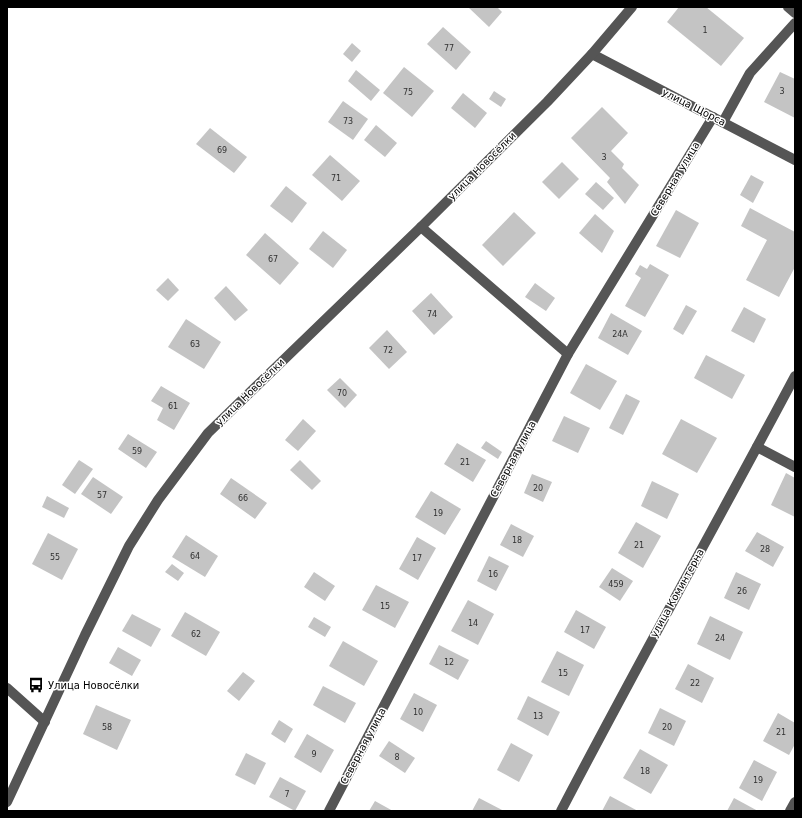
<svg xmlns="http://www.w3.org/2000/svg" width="802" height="818" font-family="'DejaVu Sans',sans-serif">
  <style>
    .building { fill: #c4c4c4 }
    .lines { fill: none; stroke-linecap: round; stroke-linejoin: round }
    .minor { stroke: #555; stroke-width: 10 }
    .labels { text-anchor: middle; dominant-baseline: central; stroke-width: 3; stroke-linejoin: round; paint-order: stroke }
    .number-label { font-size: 8px; fill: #313131 }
    .street-label { font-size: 10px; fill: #000; stroke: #fff }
    .poi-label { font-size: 10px; fill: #000; stroke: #fff; text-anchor: start }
  </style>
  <rect width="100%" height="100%" fill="#fff"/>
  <g class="building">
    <path d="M468 7H497L502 12 489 27Z"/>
    <path d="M679 7H706L744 38 721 66 667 22Z"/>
    <path d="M443 27 471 52 456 70 427 44Z"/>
    <path d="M352 43 361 51 352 62 343 54Z"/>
    <path d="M404 67 434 91 412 117 383 93Z"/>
    <path d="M356 70 380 90 371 101 348 81Z"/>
    <path d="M780 72 795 79V118L764 102Z"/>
    <path d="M494 91 506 99 501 107 489 99Z"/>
    <path d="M463 93 487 113 475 128 451 108Z"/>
    <path d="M343 101 368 119 353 140 328 122Z"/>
    <path d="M602 107 628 133 611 151 624 164 622 168 639 185 625 204 607 182 610 178 571 138Z"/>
    <path d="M376 125 397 143 385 157 364 140Z"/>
    <path d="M210 128 247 157 234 173 196 144Z"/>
    <path d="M330 155 360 181 342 201 312 175Z"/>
    <path d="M562 162 579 179 559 199 542 182Z"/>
    <path d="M751 175 764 182 753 203 740 195Z"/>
    <path d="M596 182 614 198 603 210 585 194Z"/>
    <path d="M286 186 307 203 292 223 270 206Z"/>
    <path d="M750 208 795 232V267L779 297 746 280 767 240 741 226Z"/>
    <path d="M676 210 699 223 680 258 656 246Z"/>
    <path d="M514 212 536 233 503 266 482 245Z"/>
    <path d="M595 214 614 231 602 253 579 233Z"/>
    <path d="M323 231 347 250 333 268 309 249Z"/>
    <path d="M265 233 299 263 280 285 246 255Z"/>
    <path d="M650 264 669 275 645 317 625 306 641 278 635 274 640 265 647 269Z"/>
    <path d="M168 278 179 290 168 301 156 290Z"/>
    <path d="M535 283 555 298 546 311 525 297Z"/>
    <path d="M226 286 248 310 235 321 214 298Z"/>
    <path d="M431 293 453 317 434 335 412 311Z"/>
    <path d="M686 305 697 311 683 335 673 329Z"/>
    <path d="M744 307 766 319 754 343 731 331Z"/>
    <path d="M611 313 642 331 628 355 598 338Z"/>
    <path d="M186 319 221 342 204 369 168 347Z"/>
    <path d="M387 330 407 352 389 369 369 348Z"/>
    <path d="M706 355 745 375 732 399 694 378Z"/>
    <path d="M586 364 617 381 600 410 570 393Z"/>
    <path d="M340 378 357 395 345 408 327 390Z"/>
    <path d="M161 386 190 403 174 430 157 420 163 408 151 401Z"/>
    <path d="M626 394 640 401 623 435 609 428Z"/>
    <path d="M564 416 590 428 578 453 552 441Z"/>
    <path d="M303 419 316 431 298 451 285 440Z"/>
    <path d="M681 419 717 438 697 473 662 454Z"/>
    <path d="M128 434 157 452 146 468 118 449Z"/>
    <path d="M486 441 502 452 498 459 481 448Z"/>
    <path d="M457 443 486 460 473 482 444 464Z"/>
    <path d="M79 460 93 469 75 494 62 485Z"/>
    <path d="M300 460 321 481 312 490 290 470Z"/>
    <path d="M786 473 795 478V517L771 505Z"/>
    <path d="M532 474 552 482 543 502 524 493Z"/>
    <path d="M93 477 123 497 111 514 81 494Z"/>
    <path d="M231 478 267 503 255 519 220 494Z"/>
    <path d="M652 481 679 494 667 519 641 506Z"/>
    <path d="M431 491 461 509 445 535 415 517Z"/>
    <path d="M47 496 69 508 64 518 42 507Z"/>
    <path d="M636 522 661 536 643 568 618 553Z"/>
    <path d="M511 524 534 536 523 557 500 545Z"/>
    <path d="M757 532 784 547 773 567 745 551Z"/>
    <path d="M48 533 78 549 62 580 32 564Z"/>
    <path d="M186 535 218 556 205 577 172 557Z"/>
    <path d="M417 537 436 548 418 580 399 569Z"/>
    <path d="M489 556 509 566 496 591 477 581Z"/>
    <path d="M172 564 184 573 178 581 165 572Z"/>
    <path d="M612 568 633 581 620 601 599 587Z"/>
    <path d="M314 572 335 586 325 601 304 587Z"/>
    <path d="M736 572 761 584 749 610 724 598Z"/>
    <path d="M376 585 409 602 395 628 362 610Z"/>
    <path d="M468 600 494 614 478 645 451 631Z"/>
    <path d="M576 610 606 627 594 649 564 632Z"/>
    <path d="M185 612 220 632 206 656 171 636Z"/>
    <path d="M132 614 161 629 151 647 122 631Z"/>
    <path d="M710 616 743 632 730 660 697 644Z"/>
    <path d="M314 617 331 627 325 637 308 627Z"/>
    <path d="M343 641 378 661 364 686 329 666Z"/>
    <path d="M439 645 469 660 458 680 429 664Z"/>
    <path d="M118 647 141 660 132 676 109 663Z"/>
    <path d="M557 651 584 665 569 696 541 682Z"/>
    <path d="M688 664 714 678 702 703 675 689Z"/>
    <path d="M243 672 255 681 239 701 227 691Z"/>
    <path d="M323 686 356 703 345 723 313 705Z"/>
    <path d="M414 693 437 705 423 732 400 719Z"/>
    <path d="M528 696 560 712 548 736 517 719Z"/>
    <path d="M96 705 131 720 117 750 83 734Z"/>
    <path d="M660 708 686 721 674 746 648 733Z"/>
    <path d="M778 713 795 723V744L789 755 763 741Z"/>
    <path d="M279 720 293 729 285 743 271 734Z"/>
    <path d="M307 734 334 750 321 773 294 757Z"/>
    <path d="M389 741 415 758 405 773 379 756Z"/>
    <path d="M511 743 533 755 519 782 497 770Z"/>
    <path d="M640 749 668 765 651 794 623 778Z"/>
    <path d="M246 753 266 763 255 785 235 775Z"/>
    <path d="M754 760 777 772 762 801 739 788Z"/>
    <path d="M280 777 306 791 295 811 269 797Z"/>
    <path d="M610 796 638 811H602Z"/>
    <path d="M479 798 504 811H472Z"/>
    <path d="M734 798 758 811H727Z"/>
    <path d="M375 801 393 811H369Z"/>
  </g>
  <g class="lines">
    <g class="minor">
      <path d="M788 7 795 13"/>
      <path d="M592 54 795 160"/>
      <path d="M723 122 750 73 795 23"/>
      <path d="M421 227 568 354"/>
      <path d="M757 447 795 467"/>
      <path d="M7 688 45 722"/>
      <path d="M7 802 85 635 129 546 158 500 208 433 421 227 547 102 592 54 632 7"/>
      <path d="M329 811 568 354 713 117"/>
      <path d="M561 811C637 665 718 521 795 376"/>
      <path d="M790 811 795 802"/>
    </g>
  </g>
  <defs>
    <g id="bus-bare" transform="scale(1.2)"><path d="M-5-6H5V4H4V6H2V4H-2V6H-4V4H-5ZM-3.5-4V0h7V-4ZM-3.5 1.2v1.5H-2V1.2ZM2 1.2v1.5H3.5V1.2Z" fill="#000" stroke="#fff" stroke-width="2.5" paint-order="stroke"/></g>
  </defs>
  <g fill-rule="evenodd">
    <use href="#bus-bare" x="36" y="685"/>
  </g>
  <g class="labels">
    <g class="number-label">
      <text x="705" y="30">1</text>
      <text x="449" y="48">77</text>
      <text x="782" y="91">3</text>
      <text x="408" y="92">75</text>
      <text x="348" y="121">73</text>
      <text x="222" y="150">69</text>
      <text x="604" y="157">3</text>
      <text x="336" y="178">71</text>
      <text x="273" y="259">67</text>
      <text x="432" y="314">74</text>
      <text x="620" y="334">24А</text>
      <text x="195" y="344">63</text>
      <text x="388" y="350">72</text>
      <text x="342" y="393">70</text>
      <text x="173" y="406">61</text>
      <text x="137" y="451">59</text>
      <text x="465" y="462">21</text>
      <text x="538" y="488">20</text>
      <text x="102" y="495">57</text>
      <text x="243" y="498">66</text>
      <text x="438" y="513">19</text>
      <text x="517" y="540">18</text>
      <text x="639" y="545">21</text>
      <text x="765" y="549">28</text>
      <text x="195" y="556">64</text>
      <text x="55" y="557">55</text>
      <text x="417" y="558">17</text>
      <text x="493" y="574">16</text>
      <text x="616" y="584">459</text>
      <text x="742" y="591">26</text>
      <text x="385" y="606">15</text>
      <text x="473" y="623">14</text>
      <text x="585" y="630">17</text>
      <text x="196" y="634">62</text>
      <text x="720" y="638">24</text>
      <text x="449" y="662">12</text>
      <text x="563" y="673">15</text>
      <text x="695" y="683">22</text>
      <text x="418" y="712">10</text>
      <text x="538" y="716">13</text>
      <text x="107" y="727">58</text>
      <text x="667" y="727">20</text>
      <text x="781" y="732">21</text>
      <text x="314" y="754">9</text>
      <text x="397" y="757">8</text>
      <text x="645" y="771">18</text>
      <text x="758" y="780">19</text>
      <text x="287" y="794">7</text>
    </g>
    <g class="street-label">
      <text transform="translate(694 107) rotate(27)">улица Щорса</text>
      <text transform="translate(482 166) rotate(-45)">улица Новосёлки</text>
      <text transform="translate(675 179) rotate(-59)">Северная улица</text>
      <text transform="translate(250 392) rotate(-44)">улица Новосёлки</text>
      <text transform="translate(513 459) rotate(-62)">Северная улица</text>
      <text transform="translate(677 593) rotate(-61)">улица Коминтерна</text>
      <text transform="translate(363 746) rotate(-62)">Северная улица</text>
    </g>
    <g class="poi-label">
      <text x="48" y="685">Улица Новосёлки</text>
    </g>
  </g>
  <rect width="802" height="818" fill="none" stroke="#000000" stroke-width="16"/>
</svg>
